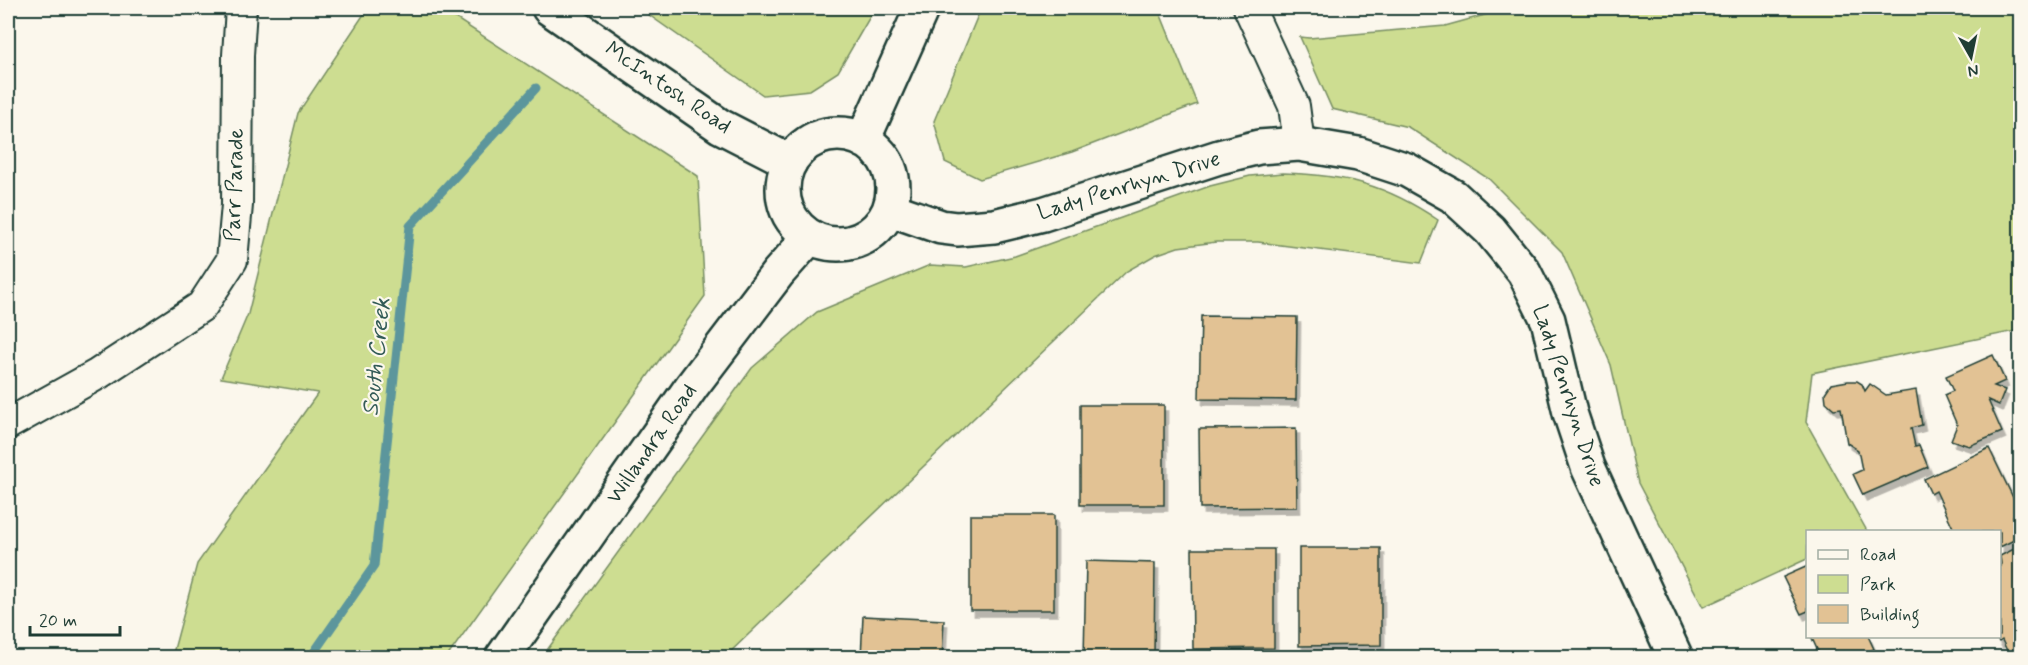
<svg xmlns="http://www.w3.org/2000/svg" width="2028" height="665" font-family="Mynerve,sans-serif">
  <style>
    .green { fill: #cddd91; stroke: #768d62; stroke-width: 1.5 }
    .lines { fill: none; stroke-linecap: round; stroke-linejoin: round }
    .stream { stroke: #5b969c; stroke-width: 9 }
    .building { fill: #e2c294; stroke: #1f3d34; stroke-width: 1.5; filter: url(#shadow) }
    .minor-casing { stroke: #1f3d34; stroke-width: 34 }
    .tertiary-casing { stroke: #1f3d34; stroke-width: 38 }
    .secondary-casing { stroke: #1f3d34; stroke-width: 38 }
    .minor { stroke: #fbf7ec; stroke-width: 30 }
    .tertiary { stroke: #fbf7ec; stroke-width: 33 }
    .secondary { stroke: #fbf7ec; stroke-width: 33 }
    .labels { text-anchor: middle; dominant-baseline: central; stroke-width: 4.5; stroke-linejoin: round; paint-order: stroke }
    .street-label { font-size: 22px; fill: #1f3d34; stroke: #fbf7ec }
    .water-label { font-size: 24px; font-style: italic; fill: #335b57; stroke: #fbf7ec }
  </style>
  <defs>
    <filter id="shadow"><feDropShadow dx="3.5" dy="6" stdDeviation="0" flood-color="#0004"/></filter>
  </defs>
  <rect width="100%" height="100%" fill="#fbf7ec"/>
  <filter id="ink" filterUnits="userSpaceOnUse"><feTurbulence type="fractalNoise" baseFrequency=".0167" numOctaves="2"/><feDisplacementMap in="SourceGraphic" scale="12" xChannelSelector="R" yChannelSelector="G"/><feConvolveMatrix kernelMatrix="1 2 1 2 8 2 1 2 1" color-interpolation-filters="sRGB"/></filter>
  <g filter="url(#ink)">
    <g class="green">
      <path d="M368 8H440L698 176 705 296 447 657H172L197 564 318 393 221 378 248 314 298 113Z"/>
      <path d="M639 8H875L838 72 810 90 763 95Z"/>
      <path d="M981 8H1158L1197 104 1072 152 980 179 945 162 934 121Z"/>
      <path d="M1510 8H2020V330L1812 373 1806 422 1867 531 1808 532 1807 559 1703 607 1638 483 1611 365 1562 252 1489 179 1408 127 1332 109 1300 37 1309 38 1445 26Z"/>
      <path d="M1283 173C1346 175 1385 184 1438 220L1421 263 1258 242H1216L1178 247 1155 255 1127 271 725 657H542L752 368 817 312 930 265 966 267 1015 256 1210 186 1250 176Z"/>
    </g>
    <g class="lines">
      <path class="stream" d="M310 658 374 566 410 226 536 88"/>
    </g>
    <g class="building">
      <path d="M1201 316 1297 317 1296 400 1199 399Z"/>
      <path d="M1993 355 2005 381 1994 386 2005 390 1999 405 1988 400 2002 432 1969 446 1951 440 1957 425 1944 395 1953 391 1946 376Z"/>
      <path d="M1848 381H1857L1862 384 1865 391 1870 384 1886 395 1916 390 1922 425 1911 428 1915 446 1919 445 1928 467 1863 495 1853 474 1862 470 1858 450 1847 443 1841 408 1834 409 1826 402 1825 393 1831 384Z"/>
      <rect x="1080" y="405" width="84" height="100"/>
      <path d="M1296 428 1297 507 1200 508 1199 429Z"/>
      <path d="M1989 448 2020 512 2013 516 2020 532V537L2000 547V532H1955L1936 491 1931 494 1924 479Z"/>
      <rect x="970" y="515" width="84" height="95"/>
      <path d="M2020 546V650L2009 655 2002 640 1999 642 1996 636H2000V565L2001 564 2000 556Z"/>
      <path d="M1299 548H1381V645L1299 646Z"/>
      <path d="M1192 549H1274V648L1193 649Z"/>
      <path d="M1086 561 1155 563 1154 658H1084Z"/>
      <path d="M1808 566V611L1801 614 1783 577Z"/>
      <path d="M863 616 944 620 942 658H861Z"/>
      <path d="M1811 636H1868L1874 649 1856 658H1832L1831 655 1821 658Z"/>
    </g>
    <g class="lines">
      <g class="minor-casing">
        <g id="minor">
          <path d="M1249 8 1294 106 1299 144"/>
          <path d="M8 424 98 374 202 306 232 260 237 205 238 55 241 8"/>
        </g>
      </g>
      <g class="tertiary-casing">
        <g id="tertiary">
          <path d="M549 8 720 126 790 162"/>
          <path d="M890 209 941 227 957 229 994 226 1043 214 1219 157 1259 147 1299 144 1358 154 1407 170 1453 196 1490 230 1524 272 1548 320 1570 413 1588 467 1676 658"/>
        </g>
      </g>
      <g class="secondary-casing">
        <g id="secondary">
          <circle cx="838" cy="189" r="55"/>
          <path d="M863 140 922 8"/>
          <path d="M502 658 692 386 778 273 810 237"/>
        </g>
      </g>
      <use href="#minor" class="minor"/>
      <use href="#tertiary" class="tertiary"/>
      <use href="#secondary" class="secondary"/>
    </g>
  </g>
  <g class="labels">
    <g class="street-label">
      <text transform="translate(668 88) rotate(34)">McIntosh Road</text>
      <text transform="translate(235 185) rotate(-88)">Parr Parade</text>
      <text transform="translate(1129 186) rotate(-17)">Lady Penrhyn Drive</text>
      <text transform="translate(1568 396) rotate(72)">Lady Penrhyn Drive</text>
      <text transform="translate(652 444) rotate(-55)">Willandra Road</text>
    </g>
    <g class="water-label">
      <text transform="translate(377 357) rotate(-84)">South Creek</text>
    </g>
  </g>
  <rect width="2028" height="665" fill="none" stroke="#fbf7ec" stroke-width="30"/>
  <rect x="15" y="15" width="1998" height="635" fill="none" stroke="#1f3d34" stroke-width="2" filter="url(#ink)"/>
  <rect x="1806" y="530" width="195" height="108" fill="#fbf7ec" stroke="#a3ada2" stroke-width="1.5"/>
  <rect x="1818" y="550" width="30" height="9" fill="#fbf7ec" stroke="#a3ada2" stroke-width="1.5"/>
  <text x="1860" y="560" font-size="18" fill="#1f3d34">Road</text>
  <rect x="1818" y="575" width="30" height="18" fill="#cddd91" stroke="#a3ada2" stroke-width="1.5"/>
  <text x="1860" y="590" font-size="18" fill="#1f3d34">Park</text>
  <rect x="1818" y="605" width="30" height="18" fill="#e2c294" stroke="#a3ada2" stroke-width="1.5"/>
  <text x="1860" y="620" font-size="18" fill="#1f3d34">Building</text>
  <g transform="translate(1971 57) rotate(171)" stroke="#fbf7ec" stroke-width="4.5" paint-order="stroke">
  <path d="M0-4.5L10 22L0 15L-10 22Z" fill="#1f3d34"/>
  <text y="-9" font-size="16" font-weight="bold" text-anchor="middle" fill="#1f3d34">N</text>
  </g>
  <path d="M30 626v9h90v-9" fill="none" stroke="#1f3d34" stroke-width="3"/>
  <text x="39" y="626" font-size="18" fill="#1f3d34" stroke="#fbf7ec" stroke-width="4.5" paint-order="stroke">20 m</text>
</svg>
